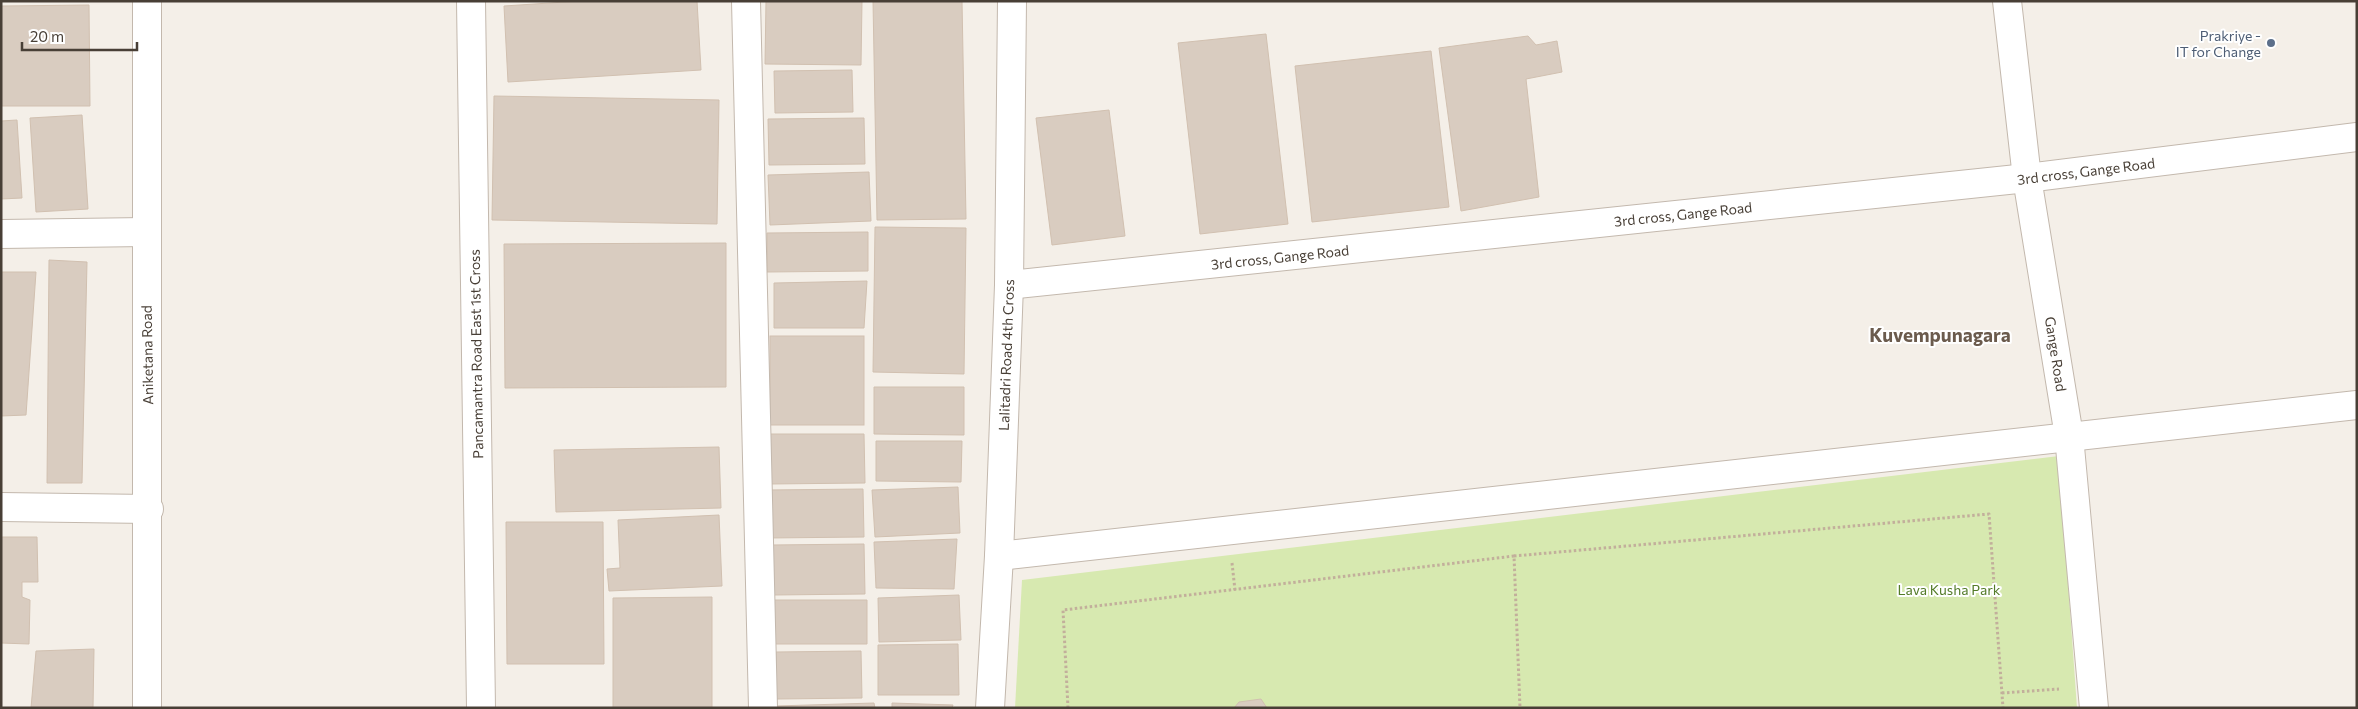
<svg xmlns="http://www.w3.org/2000/svg" width="2358" height="709" font-family="Commissioner,sans-serif">
  <style>
    .green { fill: #d7e9b0 }
    .building { fill: #d9ccc0; stroke: #d1c0b0 }
    .lines { fill: none; stroke-linecap: round; stroke-linejoin: round }
    .minor-casing { stroke: #c3b8ad; stroke-width: 30 }
    .path { stroke: #c2af9b; stroke-width: 3; stroke-dasharray: 2.5 2.5; stroke-linecap: butt }
    .minor { stroke: #fff; stroke-width: 28 }
    .service-dot { fill: #5c6f8a; stroke: #fff; stroke-width: 2 }
    .labels { text-anchor: middle; dominant-baseline: central; stroke-width: 4; stroke-linejoin: round; paint-order: stroke }
    .service-label { font-size: 14px; fill: #4e5e75; stroke: #fff; text-anchor: end }
    .street-label { font-size: 14px; fill: #483f36; stroke: #fff }
    .park-label { font-size: 14px; fill: #537b28; stroke: #fff }
    .district-label { font-size: 19px; font-weight: bold; fill: #6b5b4d; stroke: #fff }
  </style>
  <rect width="100%" height="100%" fill="#f4efe8"/>
  <path class="green" d="M2059 456 2077 708H1015L1022 580Z"/>
  <g class="building">
    <path d="M580 1H697L701 70 508 82 504 6Z"/>
    <path d="M766 1H862L861 65 765 64Z"/>
    <path d="M873 1H962L966 219 877 220Z"/>
    <path d="M89 5 90 106H1V6Z"/>
    <path d="M1266 34 1288 224 1200 234 1178 43Z"/>
    <path d="M1528 36 1536 45 1557 41 1562 72 1526 79 1539 197 1461 211 1439 48Z"/>
    <path d="M1431 51 1449 207 1312 222 1295 66Z"/>
    <path d="M852 70 853 112 775 113 774 71Z"/>
    <path d="M494 96 719 100 717 224 492 220Z"/>
    <path d="M1109 110 1125 236 1052 245 1036 118Z"/>
    <path d="M82 115 88 209 36 212 30 118Z"/>
    <path d="M864 118 865 164 769 165 768 119Z"/>
    <path d="M17 120 22 198 1 199V121Z"/>
    <path d="M869 172 871 221 770 225 768 175Z"/>
    <path d="M875 227 966 228 964 374 873 372Z"/>
    <path d="M868 232V271L767 272V233Z"/>
    <path d="M726 243V387L505 388 504 244Z"/>
    <path d="M49 260 87 262 82 483H47Z"/>
    <path d="M1 272H36L26 415 1 416Z"/>
    <path d="M867 281 864 328H774V283Z"/>
    <rect x="770" y="336" width="94" height="89"/>
    <path d="M874 387H964V435L874 434Z"/>
    <path d="M769 434H864L865 483 769 484Z"/>
    <path d="M876 441H962L961 482 876 481Z"/>
    <path d="M719 447 721 508 556 512 554 450Z"/>
    <path d="M958 487 960 533 875 537 872 490Z"/>
    <path d="M863 489 864 537 767 538V490Z"/>
    <path d="M719 515 722 586 609 591 607 569 620 568 618 520Z"/>
    <path d="M506 522H603L604 664H507Z"/>
    <path d="M1 537H37L38 582H22V597L30 600 29 644 1 643Z"/>
    <path d="M957 539 954 589 876 588 874 542Z"/>
    <path d="M864 544 865 594 773 595 772 545Z"/>
    <path d="M959 595 961 640 879 642 878 598Z"/>
    <path d="M712 597V708H613V598Z"/>
    <path d="M770 600H867V644H771Z"/>
    <path d="M958 644 959 695H878V645Z"/>
    <path d="M94 649 93 708H31L36 651Z"/>
    <path d="M861 651 862 698 776 699V652Z"/>
    <path d="M1261 699 1267 708H1234L1239 702Z"/>
    <path d="M874 703 875 708H776V706Z"/>
    <path d="M892 703 953 705 952 708H892Z"/>
  </g>
  <g class="lines">
    <g class="minor-casing">
      <g id="minor">
        <path d="M147 1C145 237 149 472 147 708"/>
        <path d="M471 1 481 708"/>
        <path d="M746 1 763 708"/>
        <path d="M2007 1 2027 178 2069 436 2094 708"/>
        <path d="M1 234 145 232"/>
        <path d="M1009 285 2027 178 2357 137"/>
        <path d="M1 507 149 509"/>
        <path d="M999 556 2357 405"/>
        <path d="M990 708 999 556 1009 285 1012 1"/>
      </g>
    </g>
    <g class="path">
      <path d="M1514 556 1989 514 2003 708"/>
      <path d="M1232 563 1235 590"/>
      <path d="M2002 693 2059 689"/>
      <path d="M1068 708 1063 610 1514 556 1520 708"/>
    </g>
    <use href="#minor" class="minor"/>
  </g>
  <circle class="service-dot" cx="2271" cy="43" r="5"/>
  <g class="labels">
    <g class="service-label">
      <text x="2261" y="35">Prakriye -<tspan x="2261" dy="16">IT for Change</tspan></text>
    </g>
    <g class="street-label">
      <text transform="translate(2086 171) rotate(-7)">3rd cross, Gange Road</text>
      <text transform="translate(1683 214) rotate(-6)">3rd cross, Gange Road</text>
      <text transform="translate(1280 257) rotate(-6)">3rd cross, Gange Road</text>
      <text transform="translate(476 354) rotate(-91)">Pancamantra Road East 1st Cross</text>
      <text transform="translate(2056 354) rotate(81)">Gange Road</text>
      <text transform="translate(147 355) rotate(-91)">Aniketana Road</text>
      <text transform="translate(1006 355) rotate(-88)">Lalitadri Road 4th Cross</text>
    </g>
    <g class="park-label">
      <text x="1949" y="589">Lava Kusha Park</text>
    </g>
    <g class="district-label">
      <text x="1940" y="334">Kuvempunagara</text>
    </g>
  </g>
  <rect width="2358" height="709" fill="none" stroke="#483f36" stroke-width="5"/>
  <path d="M22 42v8h115v-8" fill="none" stroke="#483f36" stroke-width="2.5"/>
  <text x="30" y="42" font-size="15" fill="#483f36" stroke="#ffffff" stroke-width="4" paint-order="stroke">20 m</text>
</svg>
